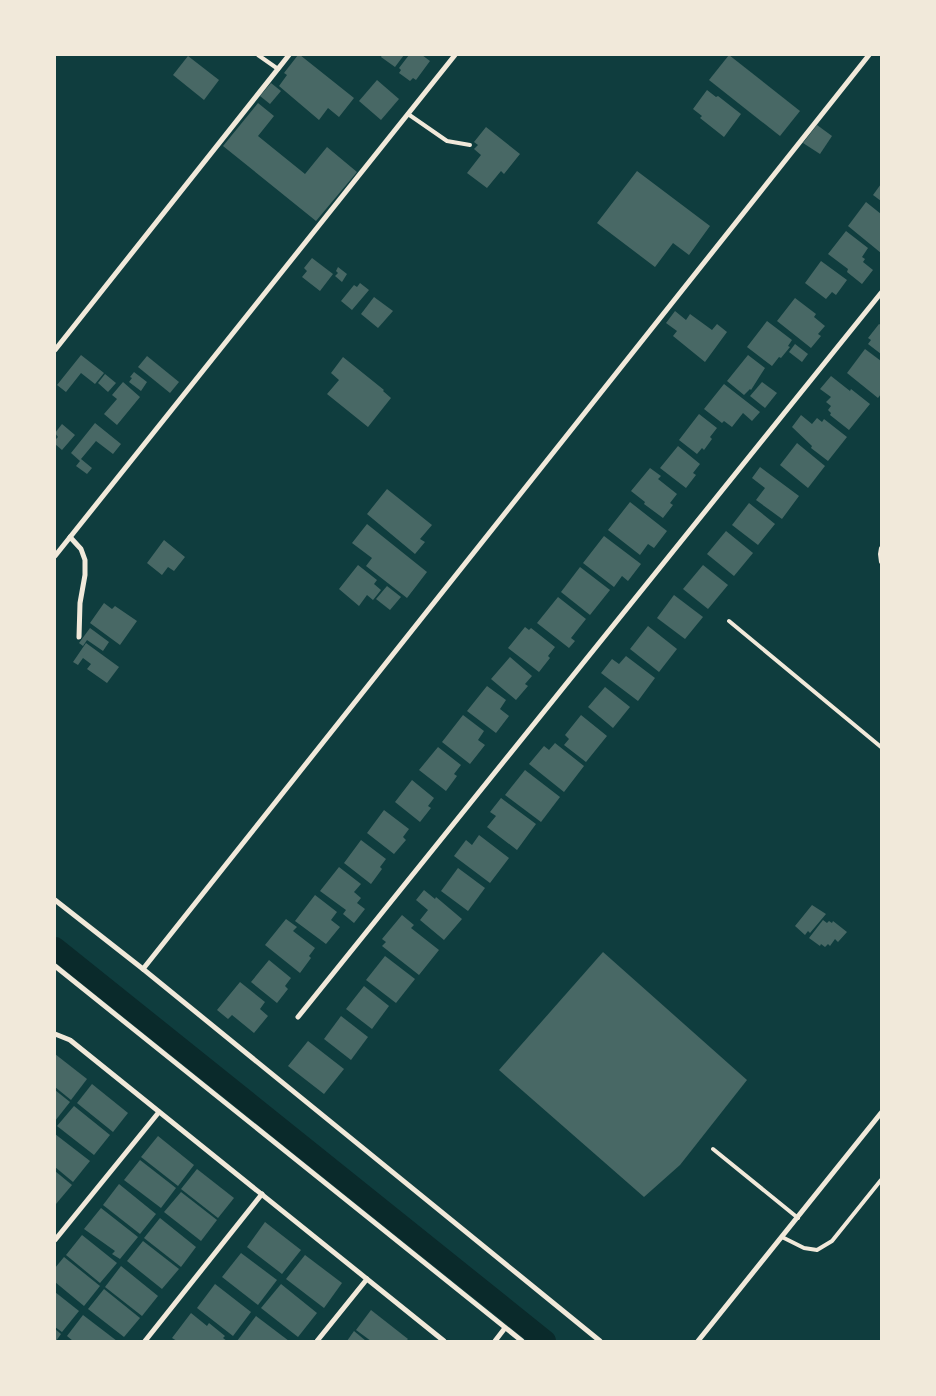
<svg xmlns="http://www.w3.org/2000/svg" width="936" height="1396" font-family="'Times New Roman',serif">
  <style>
    .lines { fill: none; stroke-linecap: round; stroke-linejoin: round }
    .canal { stroke: #0a2a2b; stroke-width: 22 }
    .building { fill: #486865 }
    .service { stroke: #f1e9da; stroke-width: 4 }
    .minor { stroke: #f1e9da; stroke-width: 5 }
  </style>
  <rect width="100%" height="100%" fill="#0f3d3e"/>
  <g class="lines">
    <path class="canal" d="M55 948 545 1341"/>
  </g>
  <g class="building">
    <path d="M298 55H300L354 98 339 117 328 108 319 120 279 86 287 75 284 73Z"/>
    <path d="M382 55H404L395 67 381 57Z"/>
    <path d="M409 55H422L430 61 416 80 413 78 410 81 399 73 401 70 399 68Z"/>
    <path d="M729 55 800 111 780 136 709 80Z"/>
    <path d="M188 56 219 80 204 100 173 75Z"/>
    <path d="M377 80 399 99 381 120 359 101Z"/>
    <path d="M271 83 281 91 270 104 260 96Z"/>
    <path d="M707 90 716 97 718 96 741 114 724 137 700 118 702 116 693 109Z"/>
    <path d="M258 103 274 116 258 136 305 174 327 147 357 172 316 221 223 146Z"/>
    <path d="M817 125 832 136 820 154 803 143Z"/>
    <path d="M486 127 520 154 504 174 501 171 487 188 467 173 481 155 474 149 478 145 474 142Z"/>
    <path d="M637 171 710 226 689 255 673 243 655 267 597 223Z"/>
    <path d="M881 184V201L873 195Z"/>
    <path d="M866 202 881 214V253L848 226Z"/>
    <path d="M846 231 868 248 862 257 865 259 863 262 873 270 862 284 847 272 848 269 828 254Z"/>
    <path d="M312 258 333 274 320 291 302 277 307 271 304 268Z"/>
    <path d="M821 261 847 280 836 295 832 292 826 299 805 283Z"/>
    <path d="M338 267 347 274 342 282 335 276 338 273 336 271Z"/>
    <path d="M360 283 369 290 352 310 341 301 354 285 357 287Z"/>
    <path d="M374 297 393 311 378 328 361 314Z"/>
    <path d="M795 298 816 314 814 317 825 326 818 334 821 336 811 348 777 321Z"/>
    <path d="M675 311 686 320 690 314 712 330 717 324 727 332 705 362 673 336 677 331 666 323Z"/>
    <path d="M767 321 792 340 788 346 790 347 781 358 779 357 772 366 747 347Z"/>
    <path d="M879 324 881 325V354L868 344 871 340 868 338Z"/>
    <path d="M795 344 808 354 802 362 789 352Z"/>
    <path d="M865 349 881 361V394L878 398 847 373Z"/>
    <path d="M81 355 104 373 95 384 81 373 66 392 57 385Z"/>
    <path d="M748 355 765 368 751 390 750 389 744 395 727 381Z"/>
    <path d="M147 356 179 382 170 393 138 367Z"/>
    <path d="M343 357 384 390 383 391 391 398 368 427 327 394 339 380 331 373Z"/>
    <path d="M134 372 147 382 141 391 129 382 132 378 130 377Z"/>
    <path d="M105 374 116 383 108 392 98 383Z"/>
    <path d="M831 376 850 391 851 389 870 404 849 430 830 415 831 413 828 410 831 406 826 402 831 397 820 389Z"/>
    <path d="M123 382 140 397 117 425 104 414 117 399 112 395Z"/>
    <path d="M762 382 777 393 765 408 750 396Z"/>
    <path d="M724 384 760 412 752 421 743 413 732 427 724 421 722 423 704 409Z"/>
    <path d="M699 414 717 428 710 437 712 439 704 450 702 448 697 454 679 440Z"/>
    <path d="M801 415 812 424 817 418 822 422 824 419 847 437 828 461 811 448 812 446 792 427Z"/>
    <path d="M95 423 121 444 113 454 96 441 81 459 92 468 87 474 76 466 80 461 71 453Z"/>
    <path d="M62 424 75 435 62 450 55 444V440L58 437 55 433Z"/>
    <path d="M797 443 825 466 808 488 780 465Z"/>
    <path d="M678 446 700 464 693 473 696 475 686 488 660 468Z"/>
    <path d="M760 467 799 496 782 519 756 500 765 488 752 478Z"/>
    <path d="M650 468 661 476 658 479 677 494 670 503 673 505 663 518 644 504 645 502 631 491Z"/>
    <path d="M387 489 432 525 420 539 425 542 415 554 367 514Z"/>
    <path d="M630 502 667 531 654 548 648 544 640 555 608 530Z"/>
    <path d="M749 503 775 524 758 545 732 525Z"/>
    <path d="M367 524 427 572 407 598 366 566 372 558 352 543Z"/>
    <path d="M726 531 753 553 734 576 707 554Z"/>
    <path d="M604 536 641 564 628 581 622 576 614 587 583 563Z"/>
    <path d="M164 540 185 557 174 571 168 567 162 575 147 563Z"/>
    <path d="M358 565 377 580 374 584 381 590 373 600 367 595 359 606 339 589Z"/>
    <path d="M703 565 728 585 708 609 683 589Z"/>
    <path d="M580 567 610 590 590 615 561 592Z"/>
    <path d="M387 586 401 597 390 610 376 599Z"/>
    <path d="M674 595 703 617 685 639 657 618Z"/>
    <path d="M558 597 586 619 571 638 575 641 569 648 537 623Z"/>
    <path d="M104 603 112 609 115 606 137 621 120 645 90 623Z"/>
    <path d="M648 626 677 649 659 672 630 649Z"/>
    <path d="M525 627 529 630 531 628 555 647 548 656 550 658 539 672 508 648Z"/>
    <path d="M90 628 109 642 103 651 87 640 83 646 79 643Z"/>
    <path d="M86 643 119 667 107 683 87 669 91 664 83 658 78 665 73 662Z"/>
    <path d="M626 656 655 678 638 701 601 673 612 659 619 664Z"/>
    <path d="M510 657 532 676 525 684 528 686 516 700 491 679Z"/>
    <path d="M487 686 506 700 500 709 509 716 496 733 467 711Z"/>
    <path d="M605 687 630 707 613 728 588 707Z"/>
    <path d="M463 715 484 731 478 740 485 745 470 764 442 742Z"/>
    <path d="M581 715 607 736 586 762 564 745 569 739 565 735Z"/>
    <path d="M555 743 584 766 564 792 529 764 544 746 549 750Z"/>
    <path d="M438 747 461 765 454 774 457 776 446 791 419 770Z"/>
    <path d="M525 770 560 797 541 822 505 795Z"/>
    <path d="M412 780 434 798 428 806 431 808 420 822 395 802Z"/>
    <path d="M501 798 536 824 517 850 487 827 496 816 490 812Z"/>
    <path d="M384 810 409 829 403 837 406 840 394 854 367 833Z"/>
    <path d="M479 835 509 858 490 883 454 856 466 840 472 845Z"/>
    <path d="M361 840 386 859 380 867 382 869 371 884 344 863Z"/>
    <path d="M339 867 361 884 354 892 361 898 357 903 365 909 354 923 343 914 346 910 320 891Z"/>
    <path d="M458 868 485 888 468 911 441 891Z"/>
    <path d="M424 890 435 899 436 897 462 919 444 940 420 920 428 910 416 900Z"/>
    <path d="M315 895 337 912 331 920 340 927 326 944 295 921Z"/>
    <path d="M812 905 826 914 810 933 808 931 805 935 795 926Z"/>
    <path d="M402 915 414 925 411 928 439 950 419 975 382 946 386 942 382 939Z"/>
    <path d="M286 919 297 927 293 931 315 948 309 956 311 958 300 973 265 945Z"/>
    <path d="M823 920 827 923 829 921 832 923 833 921 847 932 838 942 835 939 830 946 828 944 825 947 821 944 820 946 809 938Z"/>
    <path d="M603 952 747 1080 680 1165 644 1197 499 1070Z"/>
    <path d="M385 956 415 979 396 1003 366 980Z"/>
    <path d="M269 960 291 978 285 986 288 989 277 1003 251 982Z"/>
    <path d="M240 982 265 1002 260 1009 268 1016 254 1033 232 1015 228 1019 217 1010Z"/>
    <path d="M364 986 389 1006 372 1029 346 1009Z"/>
    <path d="M341 1016 368 1037 351 1060 324 1039Z"/>
    <path d="M308 1041 344 1069 324 1094 288 1066Z"/>
    <path d="M55 1054 87 1079 71 1100 55 1087Z"/>
    <path d="M92 1084 128 1113 113 1132 77 1103Z"/>
    <path d="M55 1090 70 1102 55 1121Z"/>
    <path d="M74 1106 110 1135 94 1155 57 1126Z"/>
    <path d="M55 1134 90 1161 73 1182 55 1167Z"/>
    <path d="M158 1136 194 1165 178 1186 141 1157Z"/>
    <path d="M140 1160 176 1188 161 1208 124 1180Z"/>
    <path d="M197 1169 234 1198 218 1218 181 1189Z"/>
    <path d="M55 1171 72 1185 56 1204 55 1203Z"/>
    <path d="M119 1184 156 1214 140 1234 103 1205Z"/>
    <path d="M181 1192 217 1220 201 1241 164 1212Z"/>
    <path d="M101 1208 138 1237 120 1259 112 1254 115 1251 84 1229Z"/>
    <path d="M160 1218 196 1247 181 1267 144 1238Z"/>
    <path d="M265 1222 301 1250 282 1274 247 1247Z"/>
    <path d="M82 1235 117 1263 100 1283 66 1255Z"/>
    <path d="M143 1241 179 1269 162 1289 127 1261Z"/>
    <path d="M241 1253 277 1280 258 1305 222 1277Z"/>
    <path d="M305 1255 342 1283 324 1308 286 1279Z"/>
    <path d="M64 1257 100 1286 84 1306 55 1282V1268Z"/>
    <path d="M121 1266 158 1296 142 1316 105 1287Z"/>
    <path d="M215 1284 251 1312 233 1336 197 1308Z"/>
    <path d="M281 1284 317 1313 298 1337 261 1308Z"/>
    <path d="M104 1289 140 1318 124 1337 88 1309Z"/>
    <path d="M55 1292 79 1311 62 1332 55 1327Z"/>
    <path d="M371 1310 408 1339 406 1341H371L356 1330Z"/>
    <path d="M191 1313 207 1326 209 1323 225 1336 223 1338 227 1341H177L172 1338Z"/>
    <path d="M83 1315 117 1341H73L67 1336Z"/>
    <path d="M256 1316 289 1341H237Z"/>
    <path d="M55 1329 61 1334 56 1341H55Z"/>
    <path d="M354 1331 366 1341H347Z"/>
  </g>
  <g class="lines">
    <g class="service">
      <path d="M258 55 278 69"/>
      <path d="M408 114 447 141 470 145"/>
      <path d="M881 548 880 554 881 562"/>
      <path d="M729 621 881 747"/>
      <path d="M713 1149 798 1218"/>
      <path d="M782 1237 804 1248 817 1250 832 1241 881 1180"/>
    </g>
    <g class="minor">
      <path d="M55 350 289 55"/>
      <path d="M70 537 81 549 85 560V575L80 603 79 637"/>
      <path d="M55 556 455 55"/>
      <path d="M55 900 143 969 600 1341"/>
      <path d="M55 966 522 1341"/>
      <path d="M143 969 869 55"/>
      <path d="M298 1017 881 293"/>
      <path d="M55 1034 70 1040 444 1341"/>
      <path d="M55 1240 159 1112"/>
      <path d="M145 1341 262 1194"/>
      <path d="M317 1341 367 1279"/>
      <path d="M495 1341 505 1328"/>
      <path d="M698 1341 881 1113"/>
    </g>
  </g>
  <rect width="936" height="1396" fill="none" stroke="#f1e9da" stroke-width="112"/>
</svg>
